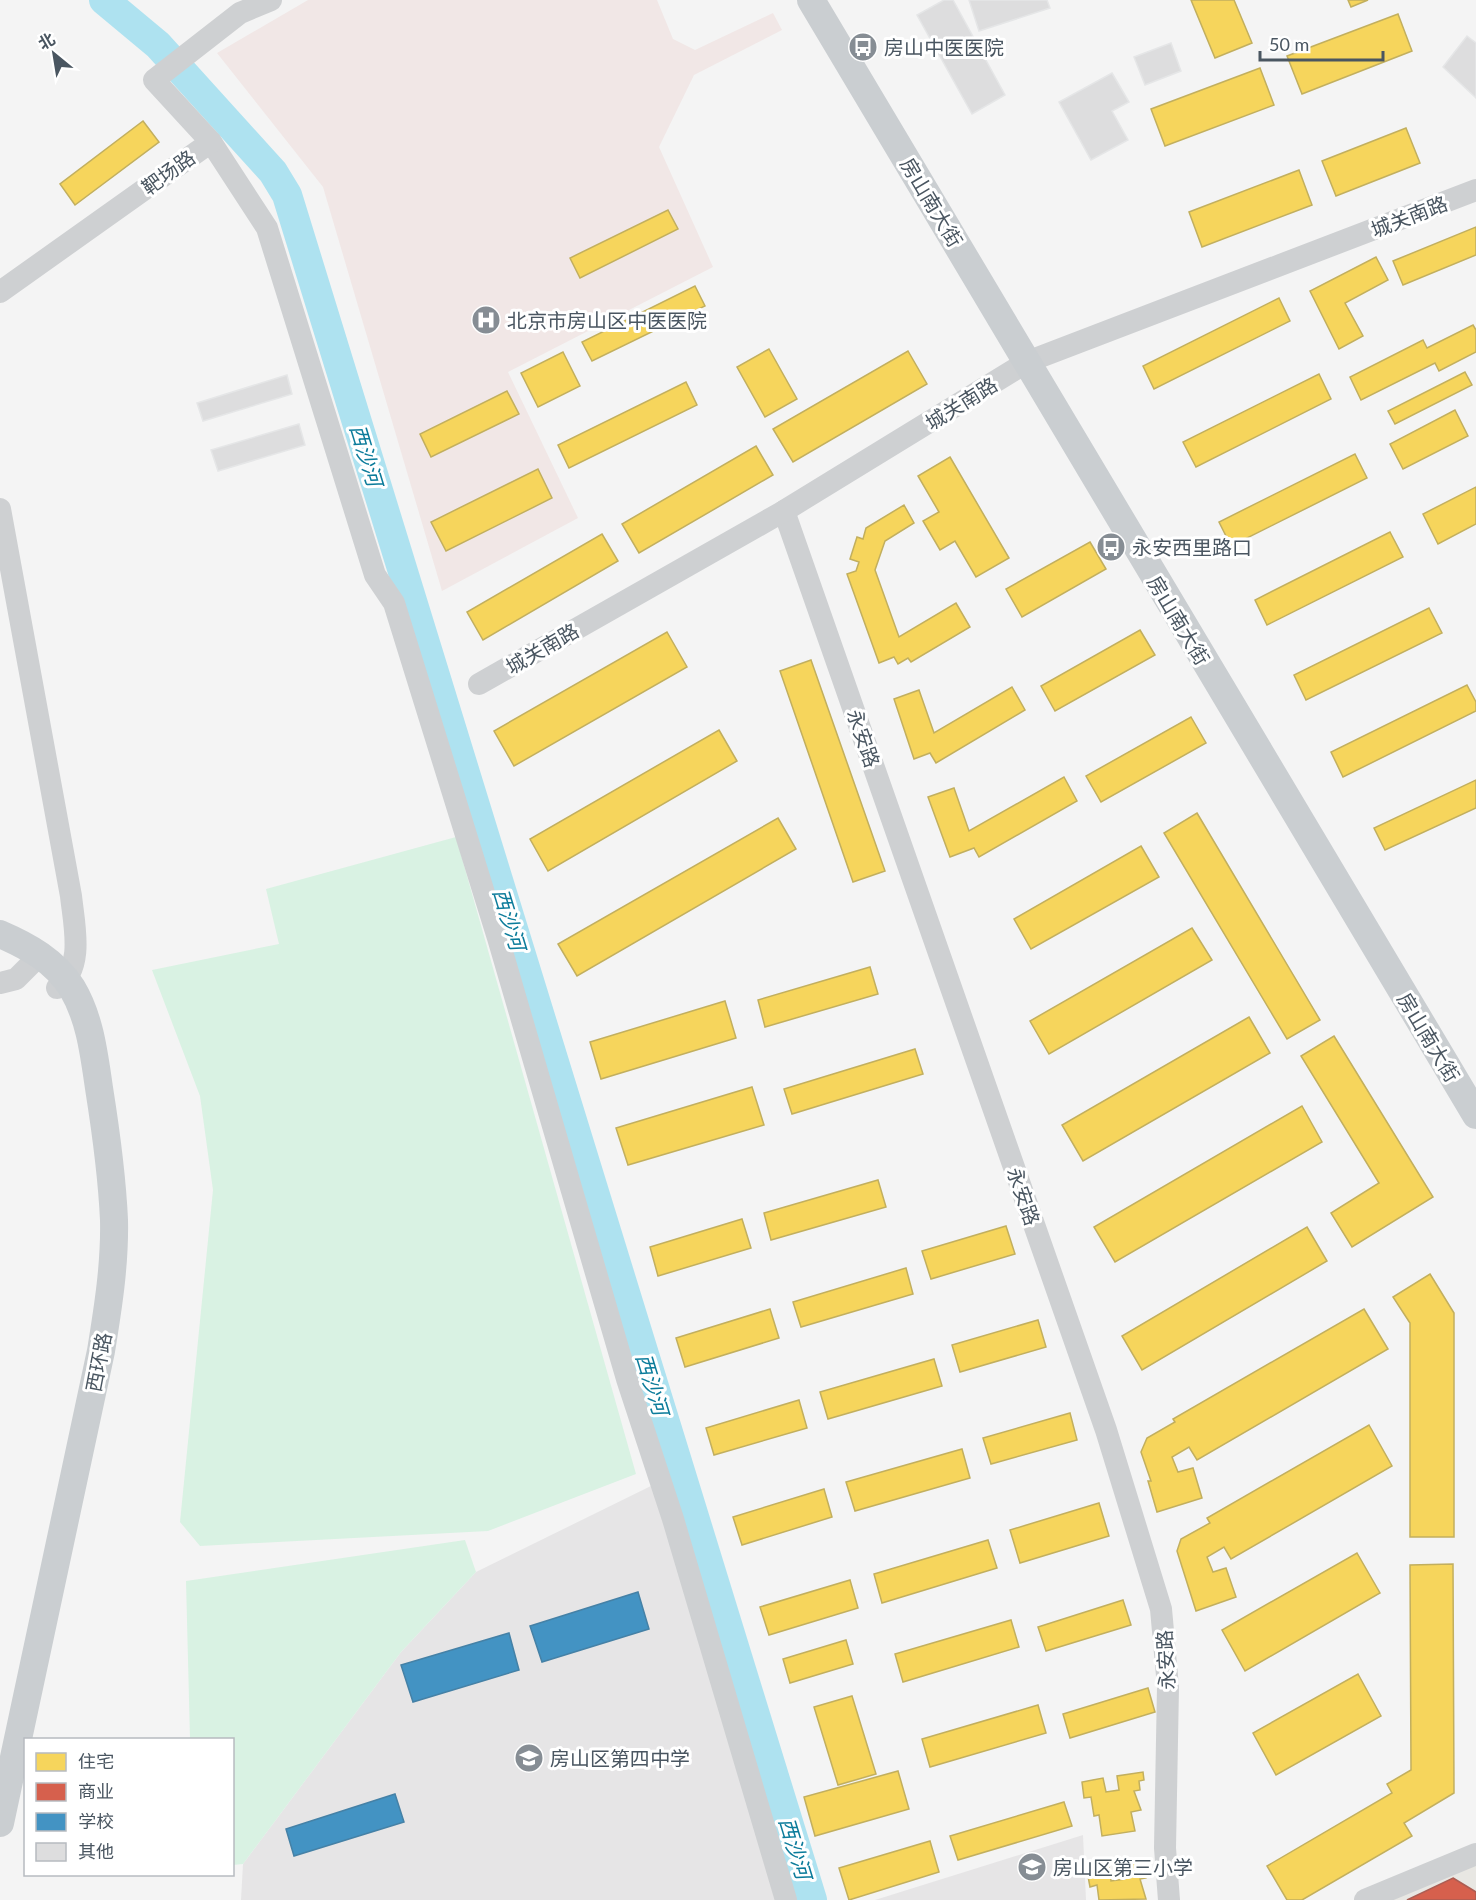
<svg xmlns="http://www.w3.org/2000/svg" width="1476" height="1900" font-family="Lato,'Noto Sans SC',sans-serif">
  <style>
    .commercial { fill: #e8e7e3 }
    .education { fill: #e6e5e6 }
    .medical { fill: #f1e7e6 }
    .green { fill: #d9f2e3 }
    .homes { fill: #f6d55c; stroke: #c2af5e; stroke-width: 1.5 }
    .shops { fill: #d6604d; stroke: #ac5d53; stroke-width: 1.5 }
    .schools { fill: #4393c3; stroke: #4581a6; stroke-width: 1.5 }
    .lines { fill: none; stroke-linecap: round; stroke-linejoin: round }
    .river { stroke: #aee2f0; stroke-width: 30 }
    .building { fill: #ddddde; stroke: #e5e6e7; stroke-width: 1.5 }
    .minor { stroke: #ced0d2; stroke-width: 22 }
    .major { stroke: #caced1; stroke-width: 28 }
    .labels { text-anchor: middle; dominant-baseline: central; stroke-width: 6; stroke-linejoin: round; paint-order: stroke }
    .poi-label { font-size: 20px; fill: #4a5661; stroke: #fff; text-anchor: start }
    .street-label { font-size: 20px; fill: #4a5661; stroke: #fff }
    .water-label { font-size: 21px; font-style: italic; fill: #0c7c9b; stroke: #fff }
  </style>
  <rect width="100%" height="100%" fill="#f4f4f4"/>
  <path class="commercial" d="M1476 1864V1900H1391Z"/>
  <g class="education">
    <path d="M655 1484 779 1900H241L243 1864 401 1652 476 1572Z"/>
    <path d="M1083 1835 1086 1900H875Z"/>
  </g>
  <path class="medical" d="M308 0H657L673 39 695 50 773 13 782 30 694 75 659 147 713 267 508 372 578 518 442 591 323 187 217 53Z"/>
  <g class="green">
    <path d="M456 837 636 1474 488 1531 200 1546 180 1522 213 1190 200 1096 152 970 279 944 266 889Z"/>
    <path d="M465 1540 476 1572 401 1652 243 1864 233 1865 232 1740 190 1739 186 1581Z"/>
  </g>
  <g class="homes">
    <path d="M1191 0H1234L1252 43 1215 58Z"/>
    <path d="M1348 0H1368L1351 7Z"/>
    <path d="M1398 14 1412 51 1302 94 1287 56Z"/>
    <path d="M1260 68 1274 105 1165 146 1151 109Z"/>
    <path d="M143 121 159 142 75 205 60 184Z"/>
    <path d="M1406 128 1420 163 1336 196 1322 161Z"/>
    <path d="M1299 170 1312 205 1202 247 1189 212Z"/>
    <path d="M668 210 678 229 580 278 570 258Z"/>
    <path d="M1476 227V255L1403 285 1393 261Z"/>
    <path d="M1376 257 1388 280 1345 303 1363 336 1339 349 1310 291Z"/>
    <path d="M695 286 705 306 592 361 582 342Z"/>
    <path d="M1279 298 1290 321 1154 389 1143 366Z"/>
    <path d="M1473 325 1476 330V352L1439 371 1435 363 1361 400 1350 377 1423 340 1427 348Z"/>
    <path d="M769 349 797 399 765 417 737 367Z"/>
    <path d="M908 351 927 384 793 462 773 429Z"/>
    <path d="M563 352 580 386 538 407 521 373Z"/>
    <path d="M1465 372 1472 385 1395 424 1388 411Z"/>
    <path d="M1319 374 1331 399 1196 467 1183 442Z"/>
    <path d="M686 382 697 405 569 468 558 445Z"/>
    <path d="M507 391 519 414 431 457 420 434Z"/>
    <path d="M1455 410 1468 436 1403 469 1390 444Z"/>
    <path d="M756 446 773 475 639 553 622 524Z"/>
    <path d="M1355 454 1367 478 1231 546 1219 522Z"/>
    <path d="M950 457 1009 558 976 577 955 541 940 550 923 521 939 512 918 476Z"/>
    <path d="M538 469 552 498 446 551 431 522Z"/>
    <path d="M1476 487V524L1438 544 1423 514Z"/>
    <path d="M904 505 914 523 885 541 875 570 899 637 956 603 970 627 911 662 908 658 898 664 894 657 879 663 847 574 856 571 859 562 850 559 857 537 863 539 866 528Z"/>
    <path d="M1390 532 1403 557 1267 625 1255 600Z"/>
    <path d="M602 534 618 561 483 640 467 612Z"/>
    <path d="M1090 542 1106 569 1022 617 1006 589Z"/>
    <path d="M1429 608 1442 633 1306 700 1294 675Z"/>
    <path d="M1140 630 1155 655 1055 711 1041 686Z"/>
    <path d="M667 632 687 667 514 766 494 731Z"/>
    <path d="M811 660 885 871 853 882 780 671Z"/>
    <path d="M1467 685 1476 702V711L1343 777 1331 752Z"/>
    <path d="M1012 687 1025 710 936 763 930 753 914 759 894 699 919 690 934 733Z"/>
    <path d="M1191 717 1206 743 1101 802 1086 776Z"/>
    <path d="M719 730 737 761 548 871 530 839Z"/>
    <path d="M1064 777 1077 801 979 857 974 848 950 857 928 797 954 788 969 831Z"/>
    <path d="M1476 780V808L1385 850 1374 828Z"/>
    <path d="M1197 813 1320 1020 1287 1039 1164 833Z"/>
    <path d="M778 818 796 849 577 976 558 944Z"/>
    <path d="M1141 846 1159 877 1031 949 1014 919Z"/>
    <path d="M1192 928 1212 960 1049 1054 1030 1021Z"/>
    <path d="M870 967 878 994 765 1027 758 1000Z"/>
    <path d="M725 1001 736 1038 601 1079 590 1042Z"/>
    <path d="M1249 1017 1270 1053 1083 1161 1062 1125Z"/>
    <path d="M1334 1036 1433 1197 1352 1247 1331 1213 1379 1183 1301 1056Z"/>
    <path d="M915 1049 923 1074 792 1114 784 1089Z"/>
    <path d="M752 1087 764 1125 628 1165 616 1128Z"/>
    <path d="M1302 1106 1322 1142 1115 1262 1094 1227Z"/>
    <path d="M878 1180 886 1207 771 1240 764 1213Z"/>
    <path d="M742 1219 751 1248 658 1276 650 1247Z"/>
    <path d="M1006 1226 1015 1254 931 1279 922 1251Z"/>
    <path d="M1307 1227 1327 1261 1142 1370 1122 1336Z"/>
    <path d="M906 1268 913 1294 801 1327 793 1302Z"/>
    <path d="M1430 1274 1454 1313V1537H1410V1323L1393 1297Z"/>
    <path d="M770 1309 779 1338 685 1367 676 1338Z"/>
    <path d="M1364 1309 1388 1349 1197 1460 1189 1447 1172 1457 1178 1472 1193 1468 1202 1498 1157 1512 1148 1481H1151L1141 1452 1147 1438 1175 1422 1173 1419Z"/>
    <path d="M1038 1320 1046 1347 960 1372 952 1345Z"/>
    <path d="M934 1359 942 1386 828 1419 820 1392Z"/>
    <path d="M799 1400 807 1428 714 1455 706 1428Z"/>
    <path d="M1070 1413 1077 1440 991 1464 983 1438Z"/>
    <path d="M1369 1425 1392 1466 1231 1559 1224 1547 1207 1557 1213 1572 1226 1568 1236 1597 1196 1611 1177 1551 1181 1539 1210 1523 1207 1518Z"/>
    <path d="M962 1449 970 1478 855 1511 846 1482Z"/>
    <path d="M824 1489 832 1517 742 1545 733 1517Z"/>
    <path d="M1099 1503 1109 1536 1020 1563 1010 1530Z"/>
    <path d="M988 1540 997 1568 882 1603 874 1574Z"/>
    <path d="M1357 1553 1380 1593 1245 1671 1222 1630Z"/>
    <path d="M1453 1564 1454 1793 1404 1823 1412 1836 1302 1900H1287L1267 1866 1392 1793 1387 1784 1411 1770 1410 1565Z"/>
    <path d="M850 1580 858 1608 769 1635 760 1607Z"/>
    <path d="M1123 1600 1131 1625 1046 1651 1038 1627Z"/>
    <path d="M1011 1620 1019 1647 903 1682 895 1654Z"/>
    <path d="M846 1640 853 1664 790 1683 783 1659Z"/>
    <path d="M1358 1674 1381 1716 1276 1775 1253 1733Z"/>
    <path d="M1148 1688 1155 1712 1070 1738 1063 1714Z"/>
    <path d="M852 1696 876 1774 838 1785 814 1707Z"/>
    <path d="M1038 1705 1046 1733 930 1767 922 1739Z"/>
    <path d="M898 1771 909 1809 815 1836 804 1797Z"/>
    <path d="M1143 1772 1144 1780 1139 1781 1140 1790 1134 1791 1141 1810 1131 1812 1135 1831 1102 1836 1099 1815 1094 1816 1091 1797 1084 1798 1082 1782 1103 1778 1106 1792 1119 1790 1117 1776Z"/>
    <path d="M1064 1802 1072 1826 958 1860 950 1836Z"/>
    <path d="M930 1841 939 1872 849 1900 839 1868Z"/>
    <path d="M1148 1861 1150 1869 1145 1870 1146 1878 1140 1879 1146 1899 1099 1900 1097 1885 1090 1887 1087 1871 1109 1867 1111 1881 1125 1879 1123 1865Z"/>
  </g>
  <path class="shops" d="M1453 1878 1476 1892V1900H1407Z"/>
  <g class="schools">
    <path d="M638 1592 649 1629 542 1662 530 1626Z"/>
    <path d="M509 1633 519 1670 413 1702 401 1665Z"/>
    <path d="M395 1794 404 1822 294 1856 286 1829Z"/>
  </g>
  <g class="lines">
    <path class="river" d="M104 0 158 45 273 172 287 195 812 1900"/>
  </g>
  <g class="building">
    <path d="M944 0H953L1005 95 972 114 917 15Z"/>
    <path d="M969 0H1047L1050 8 979 31Z"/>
    <path d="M1467 36 1476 43V98L1443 67Z"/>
    <path d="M1171 43 1181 71 1145 85 1134 57Z"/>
    <path d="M1112 73 1129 102 1112 111 1128 140 1091 160 1059 102Z"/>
    <path d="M287 375 292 394 203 421 197 403Z"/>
    <path d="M299 424 305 445 218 471 211 450Z"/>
  </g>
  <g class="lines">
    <g class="minor">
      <path d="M211 142 267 228 375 575 394 603 498 938 627 1379 673 1519 786 1900"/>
      <path d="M0 292 211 142 154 80 240 13 271 0"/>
      <path d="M0 509 71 896C74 925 85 968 57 988"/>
      <path d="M784 511 1106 1430 1161 1609 1168 1687 1165 1848 1169 1900"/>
      <path d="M479 684 784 511 1027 362 1476 190"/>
      <path d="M0 983 16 979 32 963"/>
      <path d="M1365 1900 1476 1854"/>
    </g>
    <g class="major">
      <path d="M811 0 1476 1115"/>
      <path d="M0 934C28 946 55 961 72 988 90 1018 94 1054 99 1088 106 1132 112 1176 114 1220 115 1264 108 1308 101 1351L0 1823"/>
    </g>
  </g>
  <defs>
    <g id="bus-disc" transform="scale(1.5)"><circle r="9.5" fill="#868d94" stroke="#fff"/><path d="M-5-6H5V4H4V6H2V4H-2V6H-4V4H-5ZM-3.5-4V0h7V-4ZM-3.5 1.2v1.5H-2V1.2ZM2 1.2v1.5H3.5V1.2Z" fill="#fff"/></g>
    <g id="hospital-disc" transform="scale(1.5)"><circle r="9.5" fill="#868d94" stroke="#fff"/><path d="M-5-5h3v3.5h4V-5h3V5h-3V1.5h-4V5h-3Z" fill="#fff"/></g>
    <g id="school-disc" transform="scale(1.5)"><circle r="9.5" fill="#868d94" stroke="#fff"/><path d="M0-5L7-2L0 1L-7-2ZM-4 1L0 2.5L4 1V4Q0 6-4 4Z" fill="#fff"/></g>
  </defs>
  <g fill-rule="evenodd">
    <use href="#bus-disc" x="863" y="47"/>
    <use href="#hospital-disc" x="486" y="320"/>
    <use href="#bus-disc" x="1111" y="547"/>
    <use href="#school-disc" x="529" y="1758"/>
    <use href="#school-disc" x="1032" y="1867"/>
  </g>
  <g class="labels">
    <g class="poi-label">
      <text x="884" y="47">房山中医医院</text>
      <text x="507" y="320">北京市房山区中医医院</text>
      <text x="1132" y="547">永安西里路口</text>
      <text x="550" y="1758">房山区第四中学</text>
      <text x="1053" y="1867">房山区第三小学</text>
    </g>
    <g class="street-label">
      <text transform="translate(168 172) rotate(-36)">靶场路</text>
      <text transform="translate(932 202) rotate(59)">房山南大街</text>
      <text transform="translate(1409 216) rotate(-21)">城关南路</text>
      <text transform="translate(961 403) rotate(-32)">城关南路</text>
      <text transform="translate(1179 620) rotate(59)">房山南大街</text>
      <text transform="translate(542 648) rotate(-30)">城关南路</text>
      <text transform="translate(864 738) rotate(71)">永安路</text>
      <text transform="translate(1429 1037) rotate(59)">房山南大街</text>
      <text transform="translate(1024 1196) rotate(71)">永安路</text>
      <text transform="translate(98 1362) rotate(-79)">西环路</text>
      <text transform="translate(1165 1660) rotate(-93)">永安路</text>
    </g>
    <g class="water-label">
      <text transform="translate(367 455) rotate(73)">西沙河</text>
      <text transform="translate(510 919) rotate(73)">西沙河</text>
      <text transform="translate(653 1384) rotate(73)">西沙河</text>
      <text transform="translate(796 1848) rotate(73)">西沙河</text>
    </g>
  </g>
  <rect x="24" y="1738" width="210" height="138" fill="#ffffff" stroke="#b7bbc0" stroke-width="1.5"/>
  <rect x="36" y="1753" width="30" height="18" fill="#f6d55c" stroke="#b7bbc0" stroke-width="1.5"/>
  <text x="78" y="1768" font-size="18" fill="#4a5661">住宅</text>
  <rect x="36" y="1783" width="30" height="18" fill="#d6604d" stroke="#b7bbc0" stroke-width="1.5"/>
  <text x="78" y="1798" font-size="18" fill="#4a5661">商业</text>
  <rect x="36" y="1813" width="30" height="18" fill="#4393c3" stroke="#b7bbc0" stroke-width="1.5"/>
  <text x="78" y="1828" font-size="18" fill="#4a5661">学校</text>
  <rect x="36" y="1843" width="30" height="18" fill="#ddddde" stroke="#b7bbc0" stroke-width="1.5"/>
  <text x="78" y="1858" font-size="18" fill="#4a5661">其他</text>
  <g transform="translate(54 54) rotate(330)" stroke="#ffffff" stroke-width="4.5" paint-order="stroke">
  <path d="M0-4.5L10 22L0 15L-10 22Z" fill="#4a5661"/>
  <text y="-9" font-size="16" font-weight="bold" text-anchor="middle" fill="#4a5661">北</text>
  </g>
  <path d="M1260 51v9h123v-9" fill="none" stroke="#4a5661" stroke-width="3"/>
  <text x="1269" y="51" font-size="18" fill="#4a5661" stroke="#ffffff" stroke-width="4.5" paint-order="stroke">50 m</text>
</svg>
